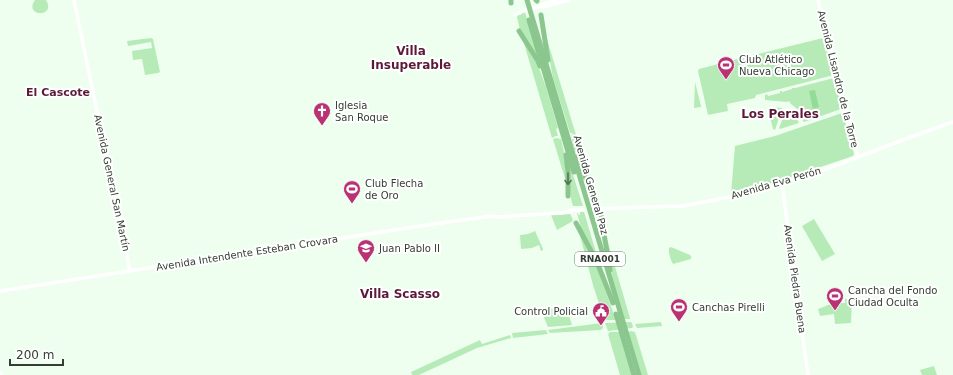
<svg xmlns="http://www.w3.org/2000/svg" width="953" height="375" font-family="'DejaVu Sans',sans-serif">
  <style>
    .green { fill: #b6ebb8 }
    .water { fill: #92dc96 }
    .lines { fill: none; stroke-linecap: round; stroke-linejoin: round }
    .secondary { stroke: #fff; stroke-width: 3.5 }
    .highway { stroke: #8cc68f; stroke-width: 5 }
    .oneway { stroke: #577458 }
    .labels { text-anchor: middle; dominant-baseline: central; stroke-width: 4; stroke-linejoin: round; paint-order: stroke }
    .shield { fill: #fff; stroke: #707870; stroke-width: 1 }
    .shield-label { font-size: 9px; font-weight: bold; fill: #333e33 }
    .poi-label { font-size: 10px; fill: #333e33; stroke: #fff; text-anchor: start }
    .street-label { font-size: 10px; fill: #333e33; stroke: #fff }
    .neighbourhood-label { font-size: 11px; font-weight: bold; fill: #5b1a38; stroke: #fff }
    .quarter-label { font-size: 12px; font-weight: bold; fill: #5b1a38; stroke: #fff }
  </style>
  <rect width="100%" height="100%" fill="#eeffef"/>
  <g class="green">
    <path d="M35 0H46C57 18 23 17 35 0Z"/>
    <path d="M525 12 538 58 520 30 517 17 518 15H521V14Z"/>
    <path d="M543 26 576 135 573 136 572 133H570L553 78Z"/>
    <path d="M151 38 153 39 160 72 158 73 145 75 142 59 133 60 132 51 152 48 151 42 128 46 127 41Z"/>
    <path d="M823 38 824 39 834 75 756 95 755 98 727 104 728 111 708 115 698 71 699 69 745 57 746 58V57Z"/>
    <path d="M523 40 536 60 546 87 558 128 556 129 558 136H556L552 138Z"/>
    <path d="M834 78 842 107 841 109 804 122 798 115 801 112 791 104 789 101 787 102 765 100V95L767 94 768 96 780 93V91H782V92L792 89V88H795Z"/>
    <path d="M695 82 701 106V107L694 108Z"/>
    <path d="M769 107 782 108V109L775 130 773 129 768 109Z"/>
    <path d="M786 110C792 112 796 117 799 123L780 129 779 128Z"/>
    <path d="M842 113 843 114 854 154 853 156 776 182 731 194 735 146 775 136Z"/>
    <path d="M571 135H572L573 136 576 135 593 189 574 149Z"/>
    <path d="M556 138 561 139 566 160 567 185 553 139Z"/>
    <path d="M568 159 583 206H573C568 191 569 175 568 159Z"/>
    <path d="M580 212H584L601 269 583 235 577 213H578L579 215H580Z"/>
    <path d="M570 214 571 215 573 221 557 230 551 215Z"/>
    <path d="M814 219 835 254 822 261 802 226Z"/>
    <path d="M604 229 630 318V319H624L613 282Z"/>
    <path d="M535 231 543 249V250L541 251 539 245 532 248 521 249 520 235 528 234Z"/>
    <path d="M579 232 594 259 616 320H607L604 319 593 285Z"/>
    <path d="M671 247 690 255 691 256V259L673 264C671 261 668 252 669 248Z"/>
    <path d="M845 299H852L851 323 835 324 834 314 820 316 818 309 833 303H845Z"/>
    <path d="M553 308 555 312 567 309 572 325 548 327 542 313Z"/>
    <path d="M631 322 632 323 633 327 632 328 608 331 605 323H606Z"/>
    <path d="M661 322 662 326 637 328 635 324Z"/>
    <path d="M602 323 603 328 601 330 550 333 548 330Z"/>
    <path d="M546 330 548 334 513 338 512 333Z"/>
    <path d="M631 331 635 332 648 375H641L628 332Z"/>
    <path d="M610 332H620L632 375H620L608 334Z"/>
    <path d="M510 335 511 338 477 348 419 375H412L411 372 480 340 482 344Z"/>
    <path d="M934 366 937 375H922L920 370Z"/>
  </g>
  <path class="water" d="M815 90 819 107 813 109 809 91Z"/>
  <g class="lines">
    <g class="secondary">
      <path d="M74 0 130 271"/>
      <path d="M818 0 858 157"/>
      <path d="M541 6 543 7 569 0"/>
      <path d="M515 15 523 11 541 6 543 4 558 0"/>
      <path d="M782 184 808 375"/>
      <path d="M591 209 683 206 740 195 782 184 832 167 908 138 953 122"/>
      <path d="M570 210H583"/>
      <path d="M0 291 427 225 491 216 498 217 560 213 570 212 573 210"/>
      <path d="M0 373 1 375"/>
    </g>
    <g class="highway">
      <path d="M511 0V3"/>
      <path d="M527 0 639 375"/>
      <path d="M536 0 537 1"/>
      <path d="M541 15 548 60"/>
      <path d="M529 20 574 172"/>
      <path d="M519 31 538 61 540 66"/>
      <path d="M566 155 568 171V196"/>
      <path d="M576 157 598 205"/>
      <path d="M601 216 610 270"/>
      <path d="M576 223 597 262 613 303"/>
      <path d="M616 314 634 375"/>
    </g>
  </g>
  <defs><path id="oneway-shaft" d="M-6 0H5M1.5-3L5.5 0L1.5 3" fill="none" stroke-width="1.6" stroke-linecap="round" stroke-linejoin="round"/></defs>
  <use class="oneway" href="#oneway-shaft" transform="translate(568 179) rotate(90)"/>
  <defs>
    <g id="stadium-pin" transform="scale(0.9)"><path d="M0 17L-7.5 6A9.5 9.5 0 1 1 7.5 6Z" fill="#b93273" stroke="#fff"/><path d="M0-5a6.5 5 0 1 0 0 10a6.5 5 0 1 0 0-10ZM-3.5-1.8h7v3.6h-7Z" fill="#fff"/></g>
    <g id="church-pin" transform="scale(0.9)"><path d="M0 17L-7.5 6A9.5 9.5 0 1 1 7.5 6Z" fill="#b93273" stroke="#fff"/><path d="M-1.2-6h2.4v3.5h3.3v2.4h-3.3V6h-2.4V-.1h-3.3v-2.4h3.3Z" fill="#fff"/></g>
    <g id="university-pin" transform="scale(0.9)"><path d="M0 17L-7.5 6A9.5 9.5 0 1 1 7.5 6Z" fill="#b93273" stroke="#fff"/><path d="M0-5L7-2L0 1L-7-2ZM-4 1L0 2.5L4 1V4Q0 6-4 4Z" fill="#fff"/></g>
    <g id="civic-pin" transform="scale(0.9)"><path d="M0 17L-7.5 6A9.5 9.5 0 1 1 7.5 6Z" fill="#b93273" stroke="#fff"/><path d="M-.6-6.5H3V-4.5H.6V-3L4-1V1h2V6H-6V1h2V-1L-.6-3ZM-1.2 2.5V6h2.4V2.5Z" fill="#fff"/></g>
  </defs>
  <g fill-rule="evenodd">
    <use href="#stadium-pin" x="726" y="65"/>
    <use href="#church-pin" x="322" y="111"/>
    <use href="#stadium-pin" x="352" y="189"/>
    <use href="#university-pin" x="366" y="248"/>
    <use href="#stadium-pin" x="835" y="296"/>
    <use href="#stadium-pin" x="679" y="307"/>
    <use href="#civic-pin" x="601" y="311"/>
  </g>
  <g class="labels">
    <rect class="shield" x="575" y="252" width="50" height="14" rx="3"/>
    <g class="shield-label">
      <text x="600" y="259">RNA001</text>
    </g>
    <g class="poi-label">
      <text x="739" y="59">Club Atlético<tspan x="739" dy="12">Nueva Chicago</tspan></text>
      <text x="335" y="105">Iglesia<tspan x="335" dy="12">San Roque</tspan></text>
      <text x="365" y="183">Club Flecha<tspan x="365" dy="12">de Oro</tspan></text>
      <text x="379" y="248">Juan Pablo II</text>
      <text x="848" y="290">Cancha del Fondo<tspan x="848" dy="12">Ciudad Oculta</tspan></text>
      <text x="692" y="307">Canchas Pirelli</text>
      <text x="588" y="311" text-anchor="end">Control Policial</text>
    </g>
    <g class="street-label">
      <text transform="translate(838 79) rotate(76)">Avenida Lisandro de la Torre</text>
      <text transform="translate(112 183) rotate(78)">Avenida General San Martín</text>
      <text transform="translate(776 183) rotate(-16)">Avenida Eva Perón</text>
      <text transform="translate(591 185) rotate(74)">Avenida General Paz</text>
      <text transform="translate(247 253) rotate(-9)">Avenida Intendente Esteban Crovara</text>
      <text transform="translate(795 279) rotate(82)">Avenida Piedra Buena</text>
    </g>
    <g class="neighbourhood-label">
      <text x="58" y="92">El Cascote</text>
    </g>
    <g class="quarter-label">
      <text x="411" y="51">Villa<tspan x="411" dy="14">Insuperable</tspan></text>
      <text x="780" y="114">Los Perales</text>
      <text x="400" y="294">Villa Scasso</text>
    </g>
  </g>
  <path d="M10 359v6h53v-6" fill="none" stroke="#333e33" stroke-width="2"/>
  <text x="16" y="359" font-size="12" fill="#333e33" stroke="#ffffff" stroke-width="3" paint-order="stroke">200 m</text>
</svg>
